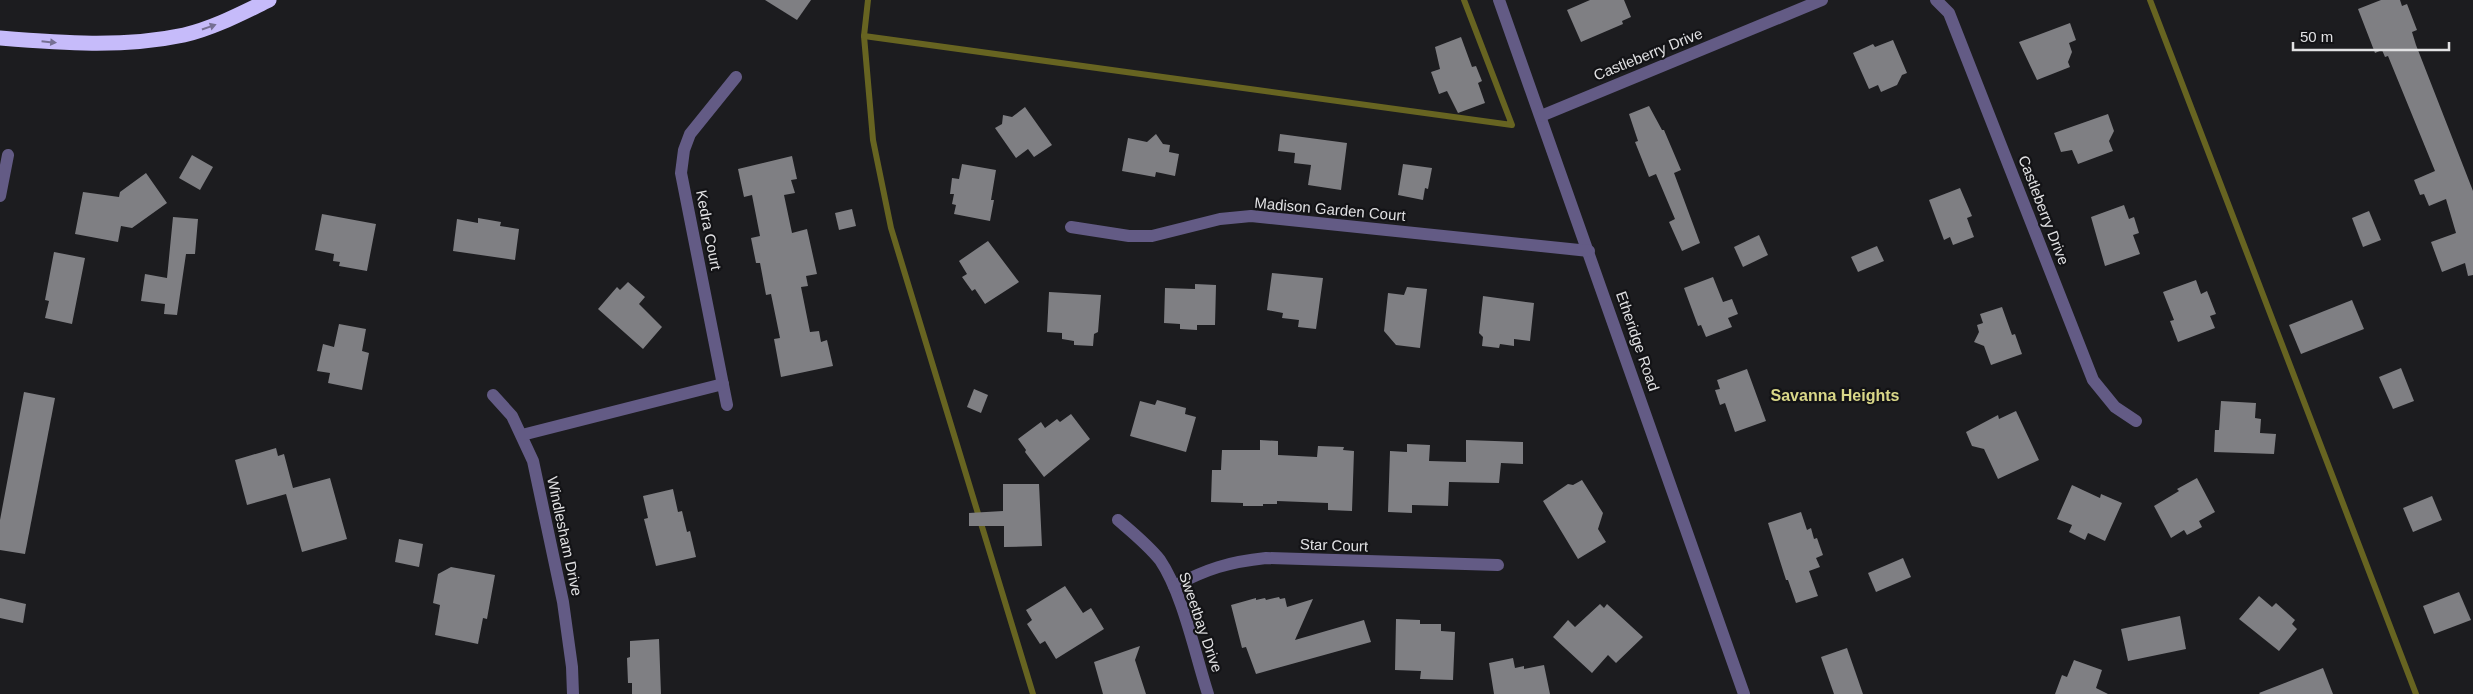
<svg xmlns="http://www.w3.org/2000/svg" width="2473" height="694" font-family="Helvetica,sans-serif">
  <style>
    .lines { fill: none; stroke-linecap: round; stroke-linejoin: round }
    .stream { stroke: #676421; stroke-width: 6 }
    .building { fill: #7f7f83 }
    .minor { stroke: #635b85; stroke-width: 12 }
    .highway { stroke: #c6bbfa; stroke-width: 15 }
    .oneway { fill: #756f93 }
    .labels { text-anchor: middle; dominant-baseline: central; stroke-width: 4.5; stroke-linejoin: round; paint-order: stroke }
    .street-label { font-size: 15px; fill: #e1e1e3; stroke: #131316 }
    .neighbourhood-label { font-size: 16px; font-weight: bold; fill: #d9d788; stroke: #131316 }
  </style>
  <rect width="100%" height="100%" fill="#1c1c1f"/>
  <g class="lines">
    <g class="stream">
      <path d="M868 0 864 36 873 140 891 228 1033 694"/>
      <path d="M2150 0 2416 694"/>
      <path d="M864 36 1512 125 1464 0"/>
    </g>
  </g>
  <g class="building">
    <path d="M765 0H811L797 20Z"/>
    <path d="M1590 0H1624L1631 17 1622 21 1623 24 1581 42 1567 10Z"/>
    <path d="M2381 0H2400L2402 6 2407 4 2417 30 2412 32 2416 45 2473 191V275L2468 276 2465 263 2442 272 2431 242 2456 233 2446 199 2429 206 2424 194 2420 195 2414 180 2435 171 2388 56 2385 57 2382 50 2375 53 2358 9Z"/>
    <path d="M2070 23 2076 40 2069 43 2072 52 2068 62 2070 67 2037 80 2019 42Z"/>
    <path d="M1461 37 1472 67 1476 66 1482 81 1478 83 1485 103 1458 113 1447 91 1439 94 1431 72 1440 69 1435 47Z"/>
    <path d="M1893 40 1907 73 1902 75 1897 85 1881 92 1878 85 1869 89 1853 53 1873 44 1875 47Z"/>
    <path d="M1649 106 1662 130H1664L1681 170 1674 173 1700 243 1682 251 1669 222 1675 219 1656 174 1649 177 1635 142 1638 141 1629 114Z"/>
    <path d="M1025 107 1052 145 1034 157 1028 149 1016 158 995 128 1002 124 1003 115 1012 117Z"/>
    <path d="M2108 114 2114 131 2109 141 2113 151 2078 164 2072 150 2061 152 2054 133Z"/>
    <path d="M1156 134 1163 144 1170 145 1169 152 1179 154 1175 176 1156 172 1155 177 1122 171 1128 138 1147 142Z"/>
    <path d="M1280 134 1347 143 1341 190 1308 185 1311 165 1294 163 1295 153 1278 151Z"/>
    <path d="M192 155 213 167 200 190 179 178Z"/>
    <path d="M792 156 797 179 791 180 795 193 784 195 792 233 807 229 817 274 806 276 808 286 801 287 810 332 819 331 821 342 827 340 833 366 781 377 774 339 780 338 771 294 766 295 760 263H756L751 238 760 236 752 195 744 197 738 169Z"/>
    <path d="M962 164 996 170 991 200H994L990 221 954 214 956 205 952 204 954 194H950L952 178 959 179Z"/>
    <path d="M1403 164 1432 168 1428 189 1425 188 1423 200 1398 195Z"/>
    <path d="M146 173 167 203 132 228 121 226 118 242 75 234 83 192 119 197 120 192Z"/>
    <path d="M1960 188 1972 216 1967 218 1974 237 1953 245 1950 237 1944 240 1929 200Z"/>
    <path d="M2124 205 2129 219 2134 217 2139 233 2133 235 2140 254 2105 266 2091 217Z"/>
    <path d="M852 209 856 226 839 230 835 213Z"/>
    <path d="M2369 211 2381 240 2363 247 2352 218Z"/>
    <path d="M322 214 376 224 367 271 339 266 340 262 333 261 334 254 315 250Z"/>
    <path d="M173 217 198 219 195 254H186L177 315 164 314 165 304 141 301 145 274 167 278Z"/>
    <path d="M478 218 501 222 500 226 519 229 515 260 453 251 457 219 478 223Z"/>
    <path d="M1759 235 1768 255 1743 267 1734 247Z"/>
    <path d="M988 241 1019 282 985 304 975 289 972 291 962 277 967 274 959 261Z"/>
    <path d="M1877 246 1884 261 1858 272 1851 257Z"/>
    <path d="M54 252 85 258 72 324 45 318 49 301 45 300Z"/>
    <path d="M1272 273 1323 278 1316 329 1298 327 1299 320 1282 318 1283 313 1267 310Z"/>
    <path d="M1713 277 1723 302 1732 299 1738 314 1728 318 1732 327 1706 337 1701 325 1698 326 1684 288Z"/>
    <path d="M2196 280 2201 294 2207 291 2216 314 2210 316 2215 328 2178 342 2170 321 2174 320 2163 292Z"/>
    <path d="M628 282 645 297 639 304 662 327 643 349 598 309 617 287 620 290Z"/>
    <path d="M1195 284 1216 285 1215 325H1197V330L1180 329V324L1164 323 1165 288 1195 289Z"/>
    <path d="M1407 287 1427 289 1420 348 1396 345 1384 331 1388 293 1404 295Z"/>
    <path d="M1049 292 1101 295 1098 332 1094 334 1093 346 1074 345V341L1062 339V333L1047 332Z"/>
    <path d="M1483 296 1534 303 1530 341 1514 339V346L1500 344 1499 348 1482 346 1483 337 1479 333Z"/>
    <path d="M2352 300 2364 329 2301 354 2289 325Z"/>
    <path d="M2002 307 2012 335 2015 334 2022 354 1991 365 1984 346 1974 342 1979 332 1977 325 1983 323 1980 314Z"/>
    <path d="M339 324 366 329 362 351 369 353 362 390 328 383 330 373 317 371 323 344 334 347Z"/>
    <path d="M2401 368 2414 401 2393 409 2379 377Z"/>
    <path d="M1747 369 1766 421 1735 432 1725 403 1720 405 1715 390 1720 389 1717 380Z"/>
    <path d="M974 389 988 395 981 413 967 407Z"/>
    <path d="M24 392 55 398 25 554 0 550V520Z"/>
    <path d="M1157 400 1186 408 1185 414 1196 417 1186 452 1130 436 1140 401 1155 405Z"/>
    <path d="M2221 401 2256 403 2255 418 2261 419 2260 433 2276 434 2274 454 2214 452 2215 430H2219Z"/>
    <path d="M2016 411 2039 460 1998 479 1984 449 1972 446 1966 432 1998 415 1999 419Z"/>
    <path d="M1071 414 1090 439 1044 477 1025 452 1026 450 1018 439 1041 422 1045 428 1057 419 1060 422Z"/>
    <path d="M1260 440 1278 441V455L1317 457 1318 446 1344 447 1343 450 1354 451 1352 511 1328 510V503L1277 501V504H1263V506H1243V503L1211 502 1212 470H1221L1222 450H1260Z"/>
    <path d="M1466 440 1523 442V464L1501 463 1499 483 1449 482 1448 506 1412 505V513L1388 512 1390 451 1407 452V444L1430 445 1429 461 1466 462Z"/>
    <path d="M276 448 278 456 284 454 293 488 330 478 347 539 302 552 286 494 247 505 235 460Z"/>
    <path d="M2197 478 2215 512 2199 521 2202 527 2187 535 2184 530 2171 538 2154 506 2179 491 2177 489Z"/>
    <path d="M1582 480 1603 513 1598 529 1606 542 1578 559 1543 501 1568 484 1573 485Z"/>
    <path d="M1003 484H1039L1042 546 1004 547V526H969V513L1003 511Z"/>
    <path d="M2072 485 2100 498 2101 494 2122 503 2105 541 2088 533 2085 540 2069 532 2072 525 2057 519Z"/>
    <path d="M673 489 678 512 682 511 687 532 690 531 696 557 656 566 644 519 648 518 643 496Z"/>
    <path d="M2432 496 2442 520 2413 532 2403 508Z"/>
    <path d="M1801 512 1807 530 1811 528 1814 539 1817 538 1823 555 1816 558 1820 567 1809 571 1818 596 1796 603 1788 580H1786L1768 523Z"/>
    <path d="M399 539 423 544 419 567 395 562Z"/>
    <path d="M1903 558 1911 577 1876 592 1868 573Z"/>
    <path d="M451 567 495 575 487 619 483 618 478 644 435 635 440 605 433 603 438 574Z"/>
    <path d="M1065 586 1083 613 1091 608 1104 629 1056 659 1045 641 1040 644 1027 624 1032 620 1026 610Z"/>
    <path d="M2459 592 2471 620 2434 634 2423 606Z"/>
    <path d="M2259 596 2272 607 2276 603 2295 620 2292 624 2297 629 2279 651 2239 619Z"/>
    <path d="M1279 597 1280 599 1285 598 1287 607 1313 599 1295 640 1364 620 1371 642 1256 674 1246 647 1242 648 1231 605 1256 598V600L1265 598 1266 600Z"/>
    <path d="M0 598 26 604 23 623 0 618Z"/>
    <path d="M1600 604 1604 608 1607 604 1643 637 1616 663 1608 655 1592 673 1553 637 1568 620 1575 627Z"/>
    <path d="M2180 616 2186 649 2128 661 2121 629Z"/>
    <path d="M1396 619 1420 620V624H1441V631L1455 632 1453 680 1420 679 1421 671 1395 670Z"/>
    <path d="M659 639 661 694H632V683H628L627 658 630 657V641Z"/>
    <path d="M1140 646 1135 660 1146 694H1103L1094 662Z"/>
    <path d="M1847 648 1863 694H1834L1821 657Z"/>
    <path d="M1513 658 1515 668 1524 666V669L1544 665 1550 694H1494L1489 663Z"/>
    <path d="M2074 660 2102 670 2096 688 2108 694H2055L2062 675 2067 677Z"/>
    <path d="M2323 668 2333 694H2260L2259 693Z"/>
  </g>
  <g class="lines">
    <g class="minor">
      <path d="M1499 0 1744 694"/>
      <path d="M1936 0 1949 13 2093 380 2115 407 2136 421"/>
      <path d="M1541 116 1822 0"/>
      <path d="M0 196 8 155"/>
      <path d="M1071 227 1129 236H1152L1220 219 1251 216 1589 251"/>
      <path d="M493 395 512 416 533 461 563 602 572 667 573 694"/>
      <path d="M727 405 681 173 684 150 690 134 736 77"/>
      <path d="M522 435 723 384"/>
      <path d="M1118 520C1133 533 1148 545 1160 560 1183 594 1195 654 1208 694"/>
      <path d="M1174 586C1207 569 1228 562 1266 558L1498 565"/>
    </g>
    <path class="highway" d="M0 38C61 43 123 48 184 35 214 28 242 13 269 0"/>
  </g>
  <defs><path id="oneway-solid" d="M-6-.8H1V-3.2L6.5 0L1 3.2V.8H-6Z" transform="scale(1.25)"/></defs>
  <g class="oneway">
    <use href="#oneway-solid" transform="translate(209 27) rotate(-19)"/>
    <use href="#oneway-solid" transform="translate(49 42) rotate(6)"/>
  </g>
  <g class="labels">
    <g class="street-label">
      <text transform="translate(1648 54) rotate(-22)">Castleberry Drive</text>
      <text transform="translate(1330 209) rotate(5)">Madison Garden Court</text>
      <text transform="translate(2044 210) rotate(69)">Castleberry Drive</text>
      <text transform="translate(709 230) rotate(79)">Kedra Court</text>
      <text transform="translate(1638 341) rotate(71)">Etheridge Road</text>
      <text transform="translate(565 536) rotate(78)">Windlesham Drive</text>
      <text transform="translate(1334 545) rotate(2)">Star Court</text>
      <text transform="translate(1201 622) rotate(71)">Sweetbay Drive</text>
    </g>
    <g class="neighbourhood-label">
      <text x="1835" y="395">Savanna Heights</text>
    </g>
  </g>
  <path d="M2293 42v8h156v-8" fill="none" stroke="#e1e1e3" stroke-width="2.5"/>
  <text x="2300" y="42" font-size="15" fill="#e1e1e3" stroke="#131316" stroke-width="4" paint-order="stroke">50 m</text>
</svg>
